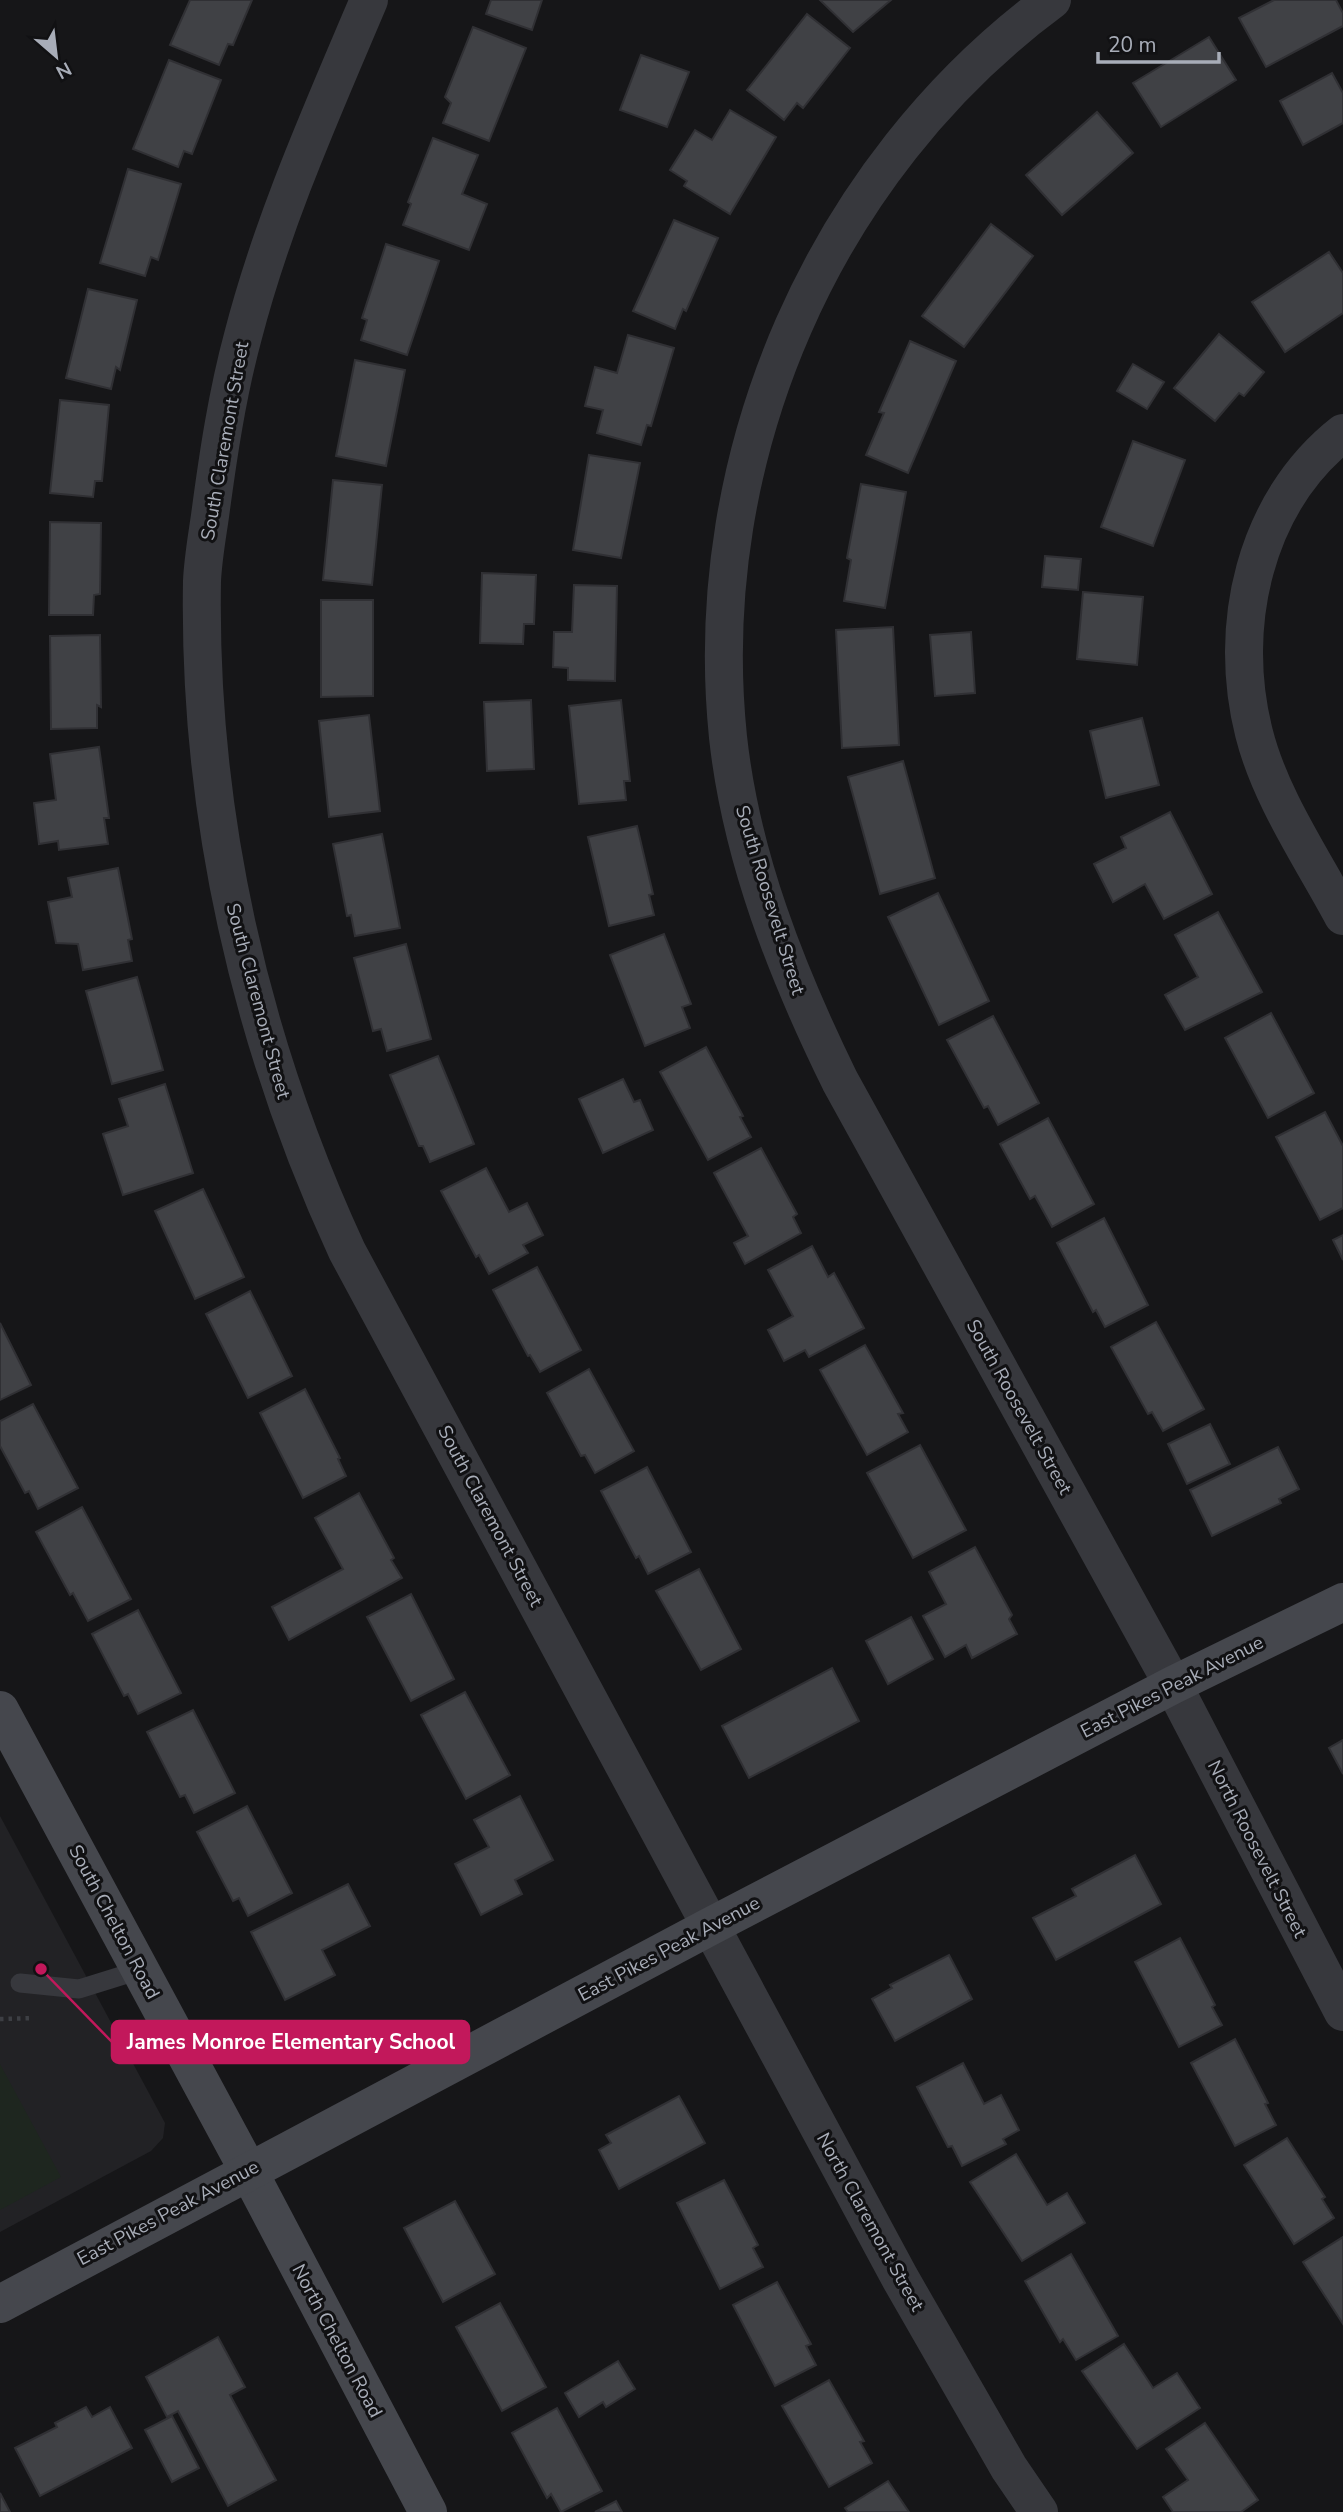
<svg xmlns="http://www.w3.org/2000/svg" width="1343" height="2512" font-family="'Nunito Sans',sans-serif">
  <style>
    .built { fill: #222225 }
    .green { fill: #1e261f }
    .building { fill: #404145; stroke: #303034; stroke-width: 2 }
    .lines { fill: none; stroke-linecap: round; stroke-linejoin: round }
    .path { stroke: #3d3f44; stroke-width: 4.5; stroke-dasharray: 3.5 5; stroke-linecap: butt }
    .lane { stroke: #37383d; stroke-width: 19 }
    .street { stroke: #37383d; stroke-width: 38 }
    .secondary { stroke: #45474d; stroke-width: 38 }
    .labels { text-anchor: middle; dominant-baseline: central; stroke-width: 6; stroke-linejoin: round; paint-order: stroke }
    .street-label { font-size: 19px; fill: #a8adb8; stroke: #111113 }
    .leader { fill: none; stroke: #c2185b; stroke-width: 2.5 }
    .callout-dot { fill: #c2185b; stroke: #111113; stroke-width: 2.5 }
    .callout { fill: #c2185b; stroke: #c2185b; stroke-width: 2.5 }
    .callout-label { font-size: 21px; text-anchor: middle; font-weight: bold; fill: #fff }
  </style>
  <rect width="100%" height="100%" fill="#161618"/>
  <path class="built" d="M0 1816 165 2123 163 2138 151 2151 0 2232Z"/>
  <path class="green" d="M0 2064 61 2177 0 2210Z"/>
  <g class="building">
    <path d="M190 0H252L233 45 228 44 219 65 170 45Z"/>
    <path d="M491 0H542L532 30 486 14Z"/>
    <path d="M820 0H891L853 32Z"/>
    <path d="M1274 0H1336L1343 13V26L1266 67 1239 18Z"/>
    <path d="M807 14 850 48 803 108 797 103 784 120 747 90Z"/>
    <path d="M473 27 526 48 489 141 443 123 451 103 445 97Z"/>
    <path d="M1209 37 1236 80 1161 127 1133 83Z"/>
    <path d="M641 55 689 72 667 127 620 110Z"/>
    <path d="M169 60 221 80 192 154 184 151 178 167 133 149Z"/>
    <path d="M1332 73 1343 93V123L1303 145 1280 101Z"/>
    <path d="M730 110 776 137 730 214 684 186 687 181 670 170 695 130 712 140Z"/>
    <path d="M1097 112 1133 153 1062 215 1026 175Z"/>
    <path d="M433 138 478 155 462 194 487 204 469 250 403 225 411 204 408 202Z"/>
    <path d="M128 169 181 184 158 260 151 257 145 276 100 263Z"/>
    <path d="M674 220 718 238 686 311 683 309 675 329 633 311Z"/>
    <path d="M991 224 1033 256 964 347 922 316Z"/>
    <path d="M386 244 439 261 407 355 361 340 367 320 362 318Z"/>
    <path d="M1329 252 1343 273V313L1285 352 1252 302Z"/>
    <path d="M88 289 137 300 120 370 116 367 111 389 66 378Z"/>
    <path d="M1219 334 1264 372 1244 396 1239 393 1215 421 1174 388Z"/>
    <path d="M628 335 674 348 651 426 647 425 641 445 597 433 603 410 585 406 595 367 617 373Z"/>
    <path d="M910 341 956 361 908 473 866 455 884 413 879 412Z"/>
    <path d="M355 360 405 370 386 466 336 456Z"/>
    <path d="M1133 364 1164 382 1147 409 1117 391Z"/>
    <path d="M60 400 109 405 102 481H95L93 497 50 493Z"/>
    <path d="M1133 441 1185 460 1153 546 1101 527Z"/>
    <path d="M589 455 640 463 621 558 573 550Z"/>
    <path d="M333 480 382 485 372 585 323 580Z"/>
    <path d="M861 484 906 492 885 608 844 601 851 560 847 558Z"/>
    <path d="M50 522 101 523 100 594 94 595 93 615H49Z"/>
    <path d="M1045 556 1081 559 1078 590 1042 587Z"/>
    <path d="M482 573 536 575 534 624H524L523 644 480 643Z"/>
    <path d="M574 585 617 586 615 681 568 680V668L553 667 554 632H572Z"/>
    <path d="M1083 592 1143 597 1137 665 1077 659Z"/>
    <path d="M321 600H373V696L321 697Z"/>
    <path d="M893 627 899 745 842 748 836 630Z"/>
    <path d="M971 632 975 693 935 696 930 635Z"/>
    <path d="M100 635 101 707 97 705V728L51 729 50 636Z"/>
    <path d="M531 700 534 769 487 771 484 702Z"/>
    <path d="M621 700 630 781H624L626 800 579 804 569 706Z"/>
    <path d="M369 715 380 811 329 817 319 721Z"/>
    <path d="M1142 718 1159 785 1106 798 1090 731Z"/>
    <path d="M99 747 109 818H104L108 844 59 850 58 841 39 844 34 803 56 800 50 754Z"/>
    <path d="M903 761 935 878 880 894 848 777Z"/>
    <path d="M1170 812 1212 894 1164 919 1145 884 1113 902 1094 864 1126 848 1121 837Z"/>
    <path d="M637 826 653 894 649 895 654 915 609 926 588 837Z"/>
    <path d="M382 834 400 928 355 936 351 915 347 916 333 844Z"/>
    <path d="M118 868 132 939 128 940 132 961 83 970 78 944 56 943 48 902 72 897 68 878Z"/>
    <path d="M938 893 989 1001 939 1025 888 917Z"/>
    <path d="M1218 912 1262 992 1185 1030 1165 995 1198 977 1175 935Z"/>
    <path d="M664 934 691 1004 682 1007 690 1028 645 1046 610 955Z"/>
    <path d="M406 944 431 1039 387 1051 381 1029 373 1031 354 958Z"/>
    <path d="M137 977 163 1070 112 1084 86 991Z"/>
    <path d="M1271 1013 1314 1093 1268 1118 1225 1038Z"/>
    <path d="M993 1016 1039 1103 998 1125 988 1106 984 1108 947 1040Z"/>
    <path d="M706 1047 743 1116 740 1117 751 1137 708 1160 660 1072Z"/>
    <path d="M438 1056 474 1144 430 1162 423 1146H419L390 1075Z"/>
    <path d="M623 1079 634 1102 640 1100 653 1130 603 1153 579 1099Z"/>
    <path d="M165 1084 193 1173 123 1195 103 1134 128 1126 119 1099Z"/>
    <path d="M1325 1112 1343 1146V1208L1320 1220 1276 1137Z"/>
    <path d="M1048 1118 1094 1204 1052 1227 1035 1196 1030 1199 1000 1144Z"/>
    <path d="M761 1148 797 1214 793 1217 801 1233 745 1264 734 1243 748 1236 714 1173Z"/>
    <path d="M486 1168 509 1212 527 1203 543 1235 523 1245 528 1253 489 1274 479 1255 476 1257 441 1191Z"/>
    <path d="M203 1189 244 1277 195 1299 155 1211Z"/>
    <path d="M1104 1218 1148 1305 1105 1327 1096 1310 1093 1312 1057 1243Z"/>
    <path d="M1343 1235V1260L1333 1240Z"/>
    <path d="M812 1246 828 1277 834 1273 864 1328 809 1357 805 1350 784 1361 768 1330 793 1316 768 1270Z"/>
    <path d="M537 1267 581 1350 540 1372 530 1355 528 1356 493 1290Z"/>
    <path d="M250 1291 292 1376 248 1398 206 1314Z"/>
    <path d="M1156 1322 1204 1409 1163 1431 1152 1412 1148 1414 1111 1347Z"/>
    <path d="M0 1323 31 1385 0 1400Z"/>
    <path d="M865 1345 903 1413 898 1414 908 1432 867 1455 820 1370Z"/>
    <path d="M589 1369 634 1451 595 1473 585 1455 581 1456 547 1393Z"/>
    <path d="M305 1389 340 1458 338 1459 346 1476 303 1498 260 1413Z"/>
    <path d="M33 1404 78 1488 38 1509 29 1491 25 1493 0 1446V1421Z"/>
    <path d="M1210 1424 1230 1464 1187 1484 1168 1444Z"/>
    <path d="M920 1445 966 1530 913 1558 867 1473Z"/>
    <path d="M1278 1447 1299 1489 1279 1499 1281 1503 1212 1536 1190 1490Z"/>
    <path d="M647 1467 691 1552 648 1574 639 1556 636 1558 601 1491Z"/>
    <path d="M359 1493 394 1558 391 1560 402 1578 289 1640 272 1607 343 1569 315 1518Z"/>
    <path d="M82 1507 131 1599 88 1621 73 1593 70 1595 36 1532Z"/>
    <path d="M975 1547 1012 1615 1009 1619 1017 1634 972 1658 966 1645 945 1657 923 1616 946 1604 929 1572Z"/>
    <path d="M699 1569 741 1649 701 1670 656 1591Z"/>
    <path d="M411 1594 454 1679 411 1701 367 1617Z"/>
    <path d="M138 1610 181 1693 138 1714 128 1694 124 1696 92 1634Z"/>
    <path d="M911 1617 933 1659 888 1684 866 1641Z"/>
    <path d="M832 1668 859 1721 749 1778 722 1726Z"/>
    <path d="M465 1692 510 1775 466 1799 421 1715Z"/>
    <path d="M193 1710 235 1793 194 1813 185 1795 180 1797 147 1732Z"/>
    <path d="M1343 1740V1774L1329 1748Z"/>
    <path d="M520 1796 553 1860 515 1880 522 1894 481 1915 455 1864 489 1847 474 1820Z"/>
    <path d="M247 1806 292 1893 248 1916 239 1898 233 1901 197 1832Z"/>
    <path d="M1135 1855 1161 1904 1056 1960 1033 1918 1076 1896 1072 1889Z"/>
    <path d="M348 1884 370 1926 322 1950 335 1975 285 2000 251 1932Z"/>
    <path d="M1180 1938 1215 2005 1212 2007 1222 2025 1179 2047 1135 1962Z"/>
    <path d="M949 1955 972 1999 895 2041 872 1999 892 1988 890 1985Z"/>
    <path d="M1235 2039 1268 2103 1265 2104 1276 2125 1235 2146 1191 2063Z"/>
    <path d="M963 2063 984 2104 1001 2095 1019 2130 1003 2139 1006 2144 962 2166 952 2146 948 2147 917 2087Z"/>
    <path d="M679 2096 705 2143 619 2189 599 2150 611 2143 606 2135Z"/>
    <path d="M1287 2138 1325 2197 1322 2199 1334 2218 1294 2244 1244 2165Z"/>
    <path d="M1016 2154 1047 2205 1067 2193 1085 2223 1022 2261 970 2182Z"/>
    <path d="M724 2180 758 2245 753 2248 763 2267 720 2289 677 2203Z"/>
    <path d="M455 2201 495 2274 443 2302 404 2228Z"/>
    <path d="M1343 2237V2324L1303 2262Z"/>
    <path d="M1071 2254 1118 2336 1076 2360 1063 2339 1060 2342 1025 2281Z"/>
    <path d="M777 2282 811 2344 806 2346 816 2365 775 2386 733 2305Z"/>
    <path d="M500 2303 546 2387 502 2411 456 2327Z"/>
    <path d="M218 2337 245 2387 230 2395 276 2480 228 2506 178 2411 167 2417 146 2377Z"/>
    <path d="M1124 2344 1153 2388 1177 2373 1200 2408 1137 2449 1082 2371Z"/>
    <path d="M618 2361 635 2389 606 2407 603 2402 579 2417 565 2393Z"/>
    <path d="M829 2380 864 2441 860 2442 872 2463 829 2487 782 2406Z"/>
    <path d="M86 2407 92 2417 110 2407 132 2448 40 2496 15 2448 57 2427 55 2423Z"/>
    <path d="M557 2408 602 2491 561 2512 551 2494 547 2498 512 2433Z"/>
    <path d="M172 2416 199 2468 172 2482 145 2430Z"/>
    <path d="M1205 2423 1258 2500 1241 2512H1173L1163 2497 1188 2480 1166 2449Z"/>
    <path d="M888 2481 909 2512H848L845 2508Z"/>
    <path d="M0 2493 10 2512H0Z"/>
    <path d="M616 2501 622 2512H595Z"/>
  </g>
  <g class="lines">
    <path class="path" d="M0 2019 34 2018"/>
    <path class="lane" d="M20 1983 79 1989 140 1970"/>
    <g class="street">
      <path d="M369 0C322 111 273 220 243 336 227 395 218 456 210 516 207 537 203 559 202 581 198 813 250 1041 347 1251L900 2278 1009 2468 1039 2512"/>
      <path d="M1052 0C824 168 699 455 728 737 741 857 787 973 840 1081L1173 1685 1343 2012"/>
      <path d="M1343 433C1254 503 1227 627 1254 733 1270 797 1312 858 1343 916"/>
    </g>
    <g class="secondary">
      <path d="M0 1710 248 2170 428 2512"/>
      <path d="M0 2304 711 1926 1173 1685 1343 1602"/>
    </g>
  </g>
  <g class="labels">
    <g class="street-label">
      <text transform="translate(225 441) rotate(-80)">South Claremont Street</text>
      <text transform="translate(770 900) rotate(73)">South Roosevelt Street</text>
      <text transform="translate(258 1001) rotate(75)">South Claremont Street</text>
      <text transform="translate(1019 1407) rotate(61)">South Roosevelt Street</text>
      <text transform="translate(490 1516) rotate(62)">South Claremont Street</text>
      <text transform="translate(1172 1687) rotate(-27)">East Pikes Peak Avenue</text>
      <text transform="translate(1257 1849) rotate(63)">North Roosevelt Street</text>
      <text transform="translate(114 1922) rotate(62)">South Chelton Road</text>
      <text transform="translate(669 1949) rotate(-28)">East Pikes Peak Avenue</text>
      <text transform="translate(168 2213) rotate(-28)">East Pikes Peak Avenue</text>
      <text transform="translate(870 2222) rotate(61)">North Claremont Street</text>
      <text transform="translate(337 2341) rotate(62)">North Chelton Road</text>
    </g>
  </g>
  <path class="leader" d="M41 1969L112 2042"/>
  <circle class="callout-dot" cx="41" cy="1969" r="7"/>
  <rect class="callout" x="112" y="2021" width="357" height="42" rx="7"/>
  <g class="callout-label">
    <text x="291" y="2049">James Monroe Elementary School</text>
  </g>
  <g transform="translate(56 56) rotate(152)" stroke="#111113" stroke-width="5" paint-order="stroke">
  <path d="M0-5L12 26L0 18L-12 26Z" fill="#a8adb8"/>
  <text y="-10" font-size="19" font-weight="bold" text-anchor="middle" fill="#a8adb8">N</text>
  </g>
  <path d="M1098 52v10h121v-10" fill="none" stroke="#a8adb8" stroke-width="3.5"/>
  <text x="1108" y="52" font-size="21" fill="#a8adb8" stroke="#111113" stroke-width="5" paint-order="stroke">20 m</text>
</svg>
